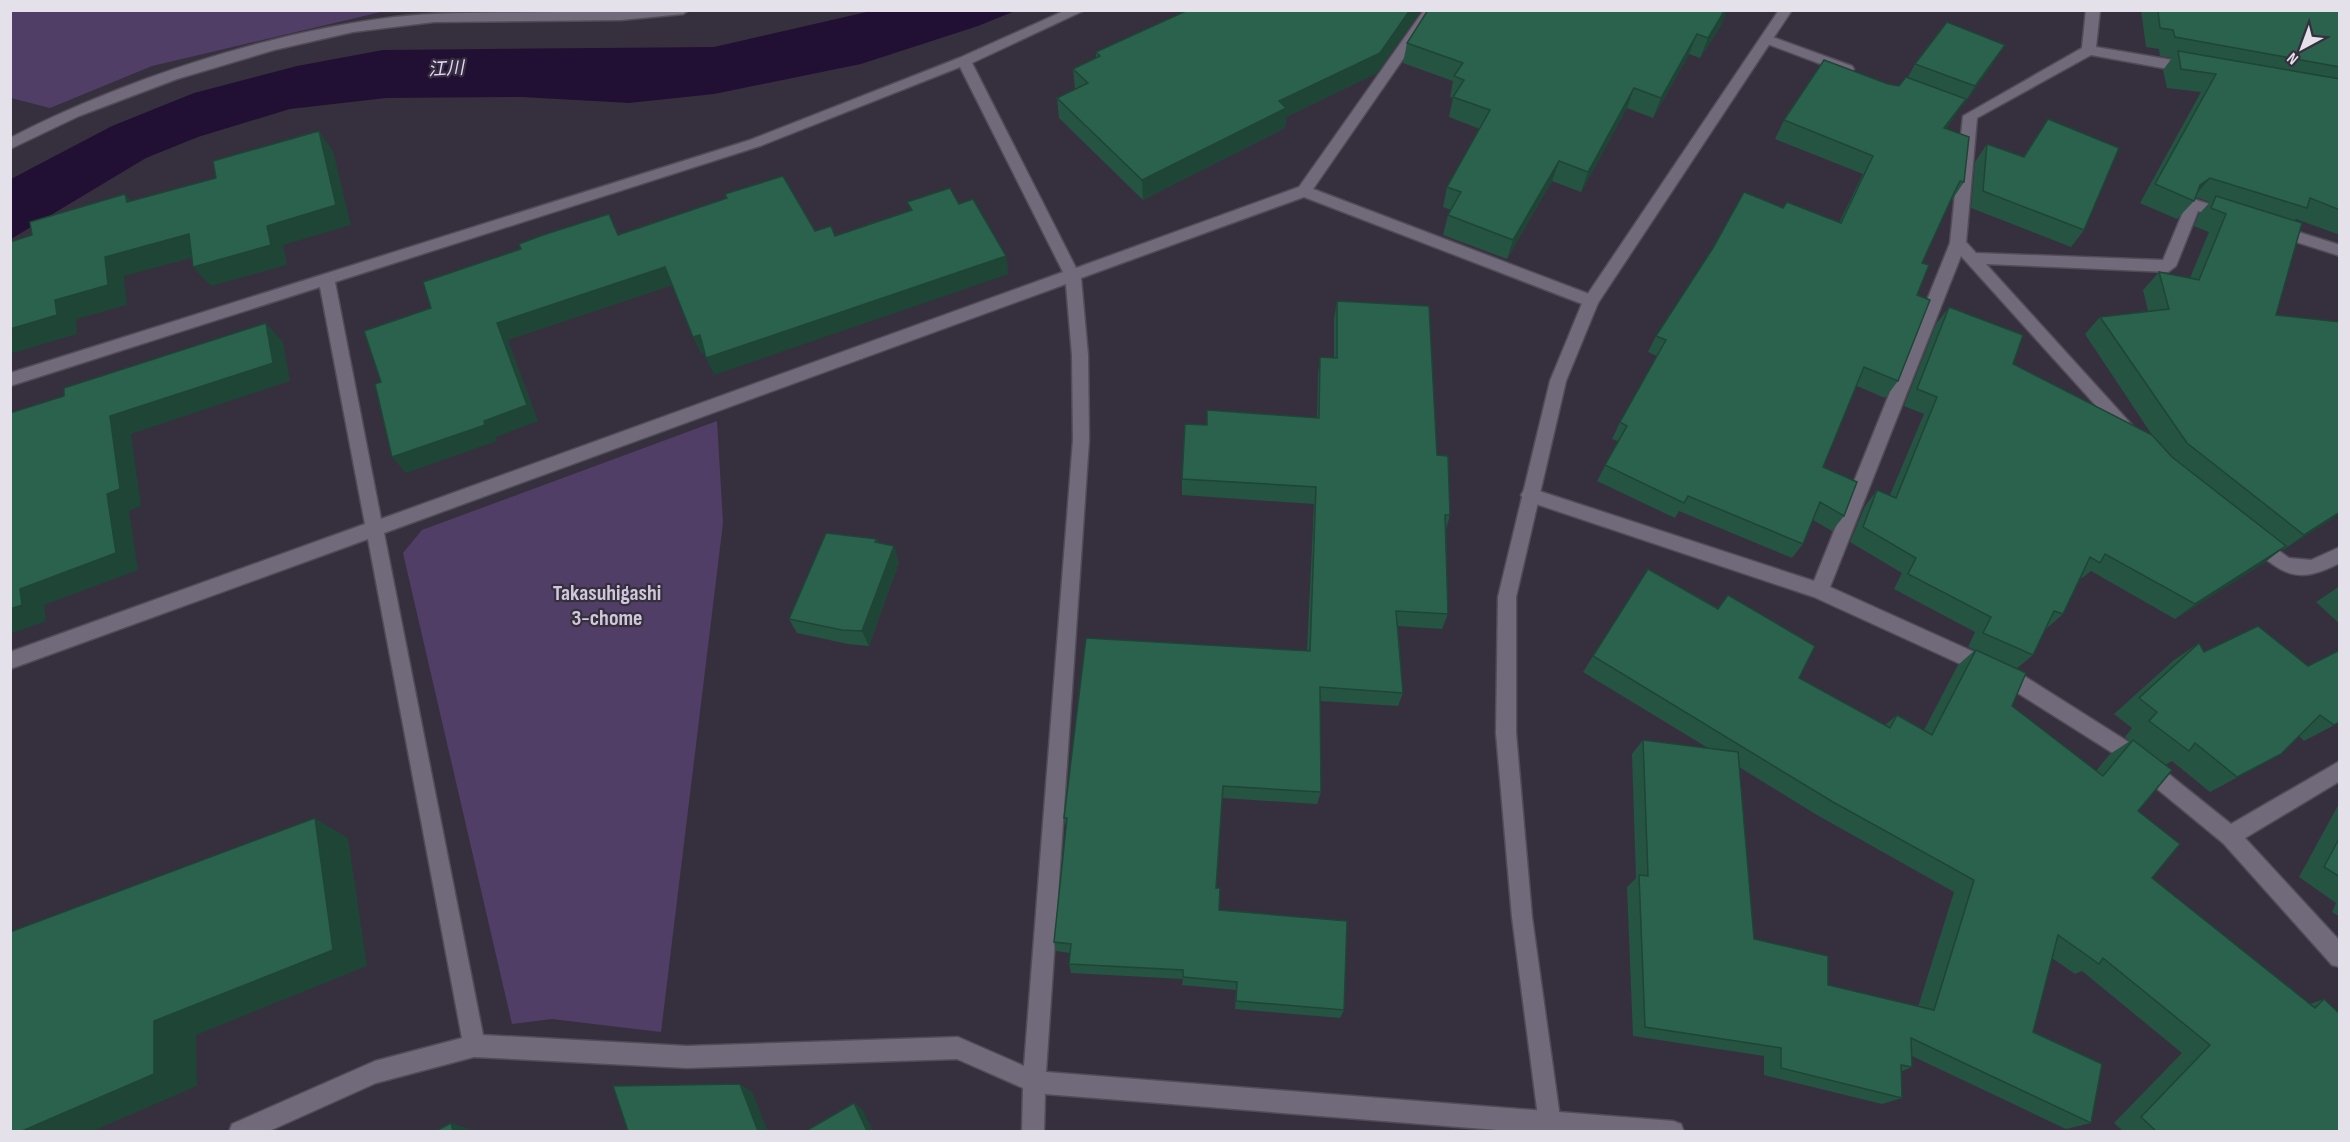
<svg xmlns="http://www.w3.org/2000/svg" width="2350" height="1142" font-family="'Sofia Sans Condensed','Noto Sans JP',sans-serif">
  <style>
    .green { fill: #503e66 }
    .water { fill: #221034 }
    .lines { fill: none; stroke-linecap: round; stroke-linejoin: round }
    .minor-casing { stroke: #514c57; stroke-width: 3 }
    .tertiary-casing { stroke: #514c57; stroke-width: 3 }
    .minor { fill: #716a7a; fill-rule: evenodd }
    .tertiary { fill: #716a7a; fill-rule: evenodd }
    .wall { fill: #255442; fill-rule: evenodd }
    .shaded-wall { fill: #1e4536 }
    .building { fill: #2b624d; stroke: #1e4536; stroke-width: 1.5 }
    .labels { text-anchor: middle; dominant-baseline: central; stroke-width: 4.5; stroke-linejoin: round; paint-order: stroke }
    .far-water-label { font-size: 18px; font-style: italic; fill: #e6d4fe; stroke: #36303e }
    .neighbourhood-label { font-size: 22px; font-weight: bold; fill: #d0c8da; stroke: #36303e }
  </style>
  <rect width="100%" height="100%" fill="#36303e"/>
  <g class="green">
    <path d="M11 10H385V11L152 66 50 108 11 98Z"/>
    <path d="M717 421 723 523 661 1032 552 1019 512 1024 403 553 422 530Z"/>
  </g>
  <path class="water" d="M871 11H1015L978 26 861 64 714 94 629 103 522 97 386 98 290 109 198 137 146 158 11 239V179L112 126 194 93 297 66 383 50 714 47Z"/>
  <g class="lines">
    <g class="minor-casing">
      <g id="minor">
        <path d="M689 10 683 14 621 20 434 22 353 32 274 50 177 79 79 116 10 149V138C122 80 270 32 394 17 448 11 503 13 558 12 602 12 645 10 689 10Z"/>
        <path d="M1066 10H1085L972 63 1076 268 1299 187 1424 10H1437L1313 189 1597 297 1599 301 1597 305H1585L1304 197 1081 278 1088 355 1089 440 1046 1072 1673 1121 1681 1124 1684 1132H1522L1045 1094 1044 1132H1022L1023 1088 957 1059 687 1068 474 1057 376 1083 267 1132H229L232 1124 375 1061 462 1038 368 539 10 669V652L365 524 320 287 10 386V373L750 140 959 58ZM960 67 1063 272 381 519 335 282 760 146ZM1066 284 1072 355 1073 440 1024 1066 958 1037 687 1046 483 1035 384 533Z"/>
        <path d="M2086 10H2100L2096 47 2190 63 2197 68 2190 73 2091 55 1977 118 1966 242 1976 253 2163 260 2188 200 2193 199 2231 211 2234 215 2226 220 2198 211 2176 266 2168 272 1986 264 2141 435 2139 440H2127L1961 256 1830 587 2016 671 2130 743 2231 824 2340 761V781L2245 838 2340 941V967L2332 965 2223 843 2116 755 2002 683 1814 597 1524 500 1521 495 1524 490 1530 488 1814 581 1950 243 1963 116 2082 48Z"/>
        <path d="M1767 35 1852 66 1854 69 1852 72H1842L1762 42V36Z"/>
        <path d="M2276 225 2340 245V256L2271 234 2268 230 2271 226Z"/>
        <path d="M2256 534 2289 558 2311 560 2340 547V563C2297 585 2284 575 2250 546L2247 541 2250 536Z"/>
      </g>
    </g>
    <g class="tertiary-casing">
      <path id="tertiary" d="M1779 10H1792L1598 303 1566 381 1516 597V733L1532 917 1562 1132H1540L1512 917 1496 733 1498 597 1550 381 1583 301Z"/>
    </g>
    <use href="#minor" class="minor"/>
    <use href="#tertiary" class="tertiary"/>
  </g>
  <g class="wall">
    <path d="M1185 10H1421L1377 73 1286 117 1285 128 1143 200 1059 118 1057 98 1075 89 1073 69 1096 58V52L1186 11Z"/>
    <path d="M2141 10H2340V235L2296 219 2295 220 2276 315 2332 519 2283 550 2282 549 2265 562 2175 619 2091 571 2082 578 2081 577 2063 614 2046 629 2033 655 2016 669 2012 706 2096 771 2110 754 2130 741 2125 737 2132 728 2114 714 2174 660 2199 643 2204 652 2340 722 2304 741 2299 736 2281 754 2210 792 2172 761 2165 765 2138 811 2152 878 2310 1004 2324 999 2340 1131H2123L2114 1123 2182 1053 2082 971 2075 974 2052 958 2033 1032 2091 1123 2066 1129 1912 1056V1067L1902 1071V1098L1882 1104 1764 1075V1056L1633 1036 1627 887 1636 878 1632 754 1643 740 1708 748 1583 672 1648 569 1718 608 1728 595 1799 678 1885 725 1897 715 1924 730 1958 665 1975 650 1968 647 1975 632 1894 589 1902 573 1850 542 1865 506 1877 490 1890 495 1924 414 1904 406 1936 324 1949 307 2013 364 2154 438 2085 334 2100 317 2148 311 2143 290 2159 272 2190 278 2209 232 2194 226 2199 214 2210 202 2195 197 2194 201 2177 219 2140 203 2201 92 2167 88 2163 70 2172 58 2160 56 2159 49 2146 47ZM1739 767 1817 815 1954 892 1918 1007 1828 985 1754 939Z"/>
    <path d="M1722 24 1700 58 1689 54 1653 118 1627 108 1581 192 1552 181 1507 259 1443 235 1448 215 1451 210 1443 207 1447 187 1480 129 1449 117 1453 98 1450 97 1453 81 1403 63 1407 43Z"/>
    <path d="M1915 64 1992 65 1963 105H1962L1946 129 1964 182 1952 200H1951L1922 263 1917 295 1898 381 1885 398 1857 386 1823 467 1844 516 1832 531 1813 520 1803 544 1792 558 1679 511 1675 518 1597 481 1618 441 1612 439 1620 422 1657 356 1648 352 1656 336 1713 248 1783 208 1839 223 1863 174 1775 139 1784 120 1888 84 1899 86 1908 77Z"/>
    <path d="M2048 119 2084 230 2071 247 1971 208 1975 162 1987 144 2023 157Z"/>
    <path d="M1337 301 1437 455 1450 515 1446 529 1448 614 1442 629 1398 626 1403 693 1398 706 1320 701 1321 792 1317 804 1222 798 1216 888 1219 910 1344 1010 1340 1018 1235 1009 1236 990 1182 985 1183 979 1071 973 1069 964 1070 953 1056 951 1054 942 1066 828 1064 818 1307 651 1314 504 1182 495V479L1207 425 1317 418 1318 374 1320 357H1334V319Z"/>
    <path d="M877 539 878 543 899 562 869 646 848 644 797 633 789 619Z"/>
    <path d="M2340 586V624L2316 602Z"/>
    <path d="M2340 802V917L2332 912 2336 903 2299 877Z"/>
  </g>
  <g class="shaded-wall">
    <path d="M1410 10H1421L1377 73 1286 117 1285 128 1143 200 1142 180Z"/>
    <path d="M1725 10H1727L1722 24 1700 58 1708 38Z"/>
    <path d="M1697 34 1689 54 1653 118 1661 98Z"/>
    <path d="M2005 45 1992 65 1963 105 1975 86Z"/>
    <path d="M1634 88 1627 108 1581 192 1588 172Z"/>
    <path d="M1966 99 1954 117 1933 147 1944 128Z"/>
    <path d="M319 131 333 151 351 225 283 245 287 265 211 286 193 267 267 226Z"/>
    <path d="M1559 161 1552 181 1507 259 1513 240Z"/>
    <path d="M2210 178 2194 197 2200 185Z"/>
    <path d="M125 194 143 214 127 202Z"/>
    <path d="M189 234 206 254 124 276 127 305 76 319 77 334 10 354V329L105 257Z"/>
    <path d="M1006 256 1009 274 714 375 706 358Z"/>
    <path d="M665 267 673 285 508 340 538 421 496 437 497 441 406 473 392 457 484 421 497 323Z"/>
    <path d="M266 323 283 342 290 381 131 434 141 506 129 511 138 570 44 605 46 621 10 634V609L20 589 107 494 110 416Z"/>
    <path d="M700 335 708 352 701 354 693 337Z"/>
    <path d="M2340 512V513L2332 519 2283 550 2304 535Z"/>
    <path d="M894 546 899 562 869 646 862 631Z"/>
    <path d="M2286 546 2265 562 2175 619 2195 604Z"/>
    <path d="M315 818 348 838 367 966 196 1035 197 1086 93 1131H22L154 1021Z"/>
    <path d="M740 1084 752 1092 768 1131H758Z"/>
    <path d="M854 1103 863 1110 873 1131H867Z"/>
    <path d="M451 1123 469 1129 470 1131H453Z"/>
  </g>
  <g class="building">
    <path d="M1188 10H1410L1380 53 1279 101 1286 108 1142 180 1057 98 1088 83 1073 69 1100 56 1096 52Z"/>
    <path d="M1428 10H1725L1708 38 1697 34 1661 98 1634 88 1588 172 1559 161 1513 240 1448 215 1461 192 1447 187 1490 110 1453 97 1464 80 1454 76 1463 63 1407 43Z"/>
    <path d="M2158 10H2340V67L2175 37 2173 30 2160 28Z"/>
    <path d="M1947 22 2005 45 1975 86 1915 64Z"/>
    <path d="M2178 51 2340 79V210L2310 198 2307 208 2210 178 2200 185 2194 201 2155 184 2216 74 2181 69Z"/>
    <path d="M1824 60 1888 84 1899 86 1906 77 1966 99 1944 128 1969 137 1964 182 1960 181 1953 195 1922 263 1929 265 1917 295 1930 300 1898 381 1864 367 1823 467 1857 482 1844 516 1820 502 1803 544 1688 496 1684 503 1605 465 1627 426 1620 422 1666 340 1656 336 1713 248 1744 192 1783 208 1787 202 1841 223 1873 156 1784 120Z"/>
    <path d="M2048 119 2119 148 2084 230 1983 191 1987 144 2024 157Z"/>
    <path d="M319 131 336 205 267 226 271 245 193 267 189 234 105 257 108 285 55 300 57 315 10 329V242L32 235 30 222 125 194 127 202 216 178 213 161Z"/>
    <path d="M783 176 815 231 831 226 835 236 912 210 907 202 950 188 959 204 973 199 1006 256 706 358 700 335 693 337 665 267 497 323 527 405 484 421 485 425 392 457 375 384 381 382 364 331 431 308 423 282 521 249 519 244 543 235 609 214 618 235 727 198 725 194Z"/>
    <path d="M2216 196 2302 223 2276 315 2340 322V512L2304 535 2187 443 2100 317 2169 309 2159 272 2199 280 2226 214 2211 208Z"/>
    <path d="M1337 301 1429 306 1437 455 1448 456 1450 515H1445L1448 614 1396 611 1403 693 1320 687 1321 792 1223 786 1216 888H1220L1219 910 1347 921 1344 1010 1236 1001 1237 982 1183 977V970L1069 964 1071 944 1054 942 1067 818H1064L1086 638 1310 651 1316 487 1182 479 1185 424 1207 425V410L1319 418 1320 357 1337 358Z"/>
    <path d="M1949 307 2023 335 2013 364 2152 435 2172 457 2286 546 2195 604 2105 554 2100 563 2090 557 2063 614 2054 611 2033 655 1983 633 1991 617 1908 574 1916 558 1863 527 1877 490 1896 498 1937 397 1917 389Z"/>
    <path d="M266 323 273 363 110 416 120 489 107 494 116 553 20 589 22 605 10 609V413L64 396V388Z"/>
    <path d="M826 533 877 539 875 542 894 546 862 631 842 630 789 619Z"/>
    <path d="M1648 569 1718 609 1728 595 1815 646 1799 678 1890 728 1897 715 1932 735 1976 650 2026 673 2012 706 2103 776 2133 740 2172 770 2138 811 2180 844 2152 878 2315 1008 2324 999 2340 1014V1131H2156L2141 1117 2210 1045 2103 958 2099 964 2058 935 2033 1032 2102 1064 2091 1123 1911 1038 1912 1067 1901 1065 1902 1098 1781 1068V1048L1645 1027 1639 875 1648 876 1643 740 1738 752 1754 939 1828 956V985L1934 1010 1974 880 1833 802 1593 656Z"/>
    <path d="M2258 626 2308 666 2340 650V722L2334 725 2320 715 2281 754 2237 777 2195 743 2189 751 2149 721 2157 712 2139 698 2199 643 2204 652Z"/>
    <path d="M315 818 333 950 154 1021V1074L22 1131H10V932Z"/>
    <path d="M2340 837V877L2324 867Z"/>
    <path d="M740 1084 758 1131H628L613 1086Z"/>
    <path d="M854 1103 867 1131H806Z"/>
    <path d="M451 1123 453 1131H436Z"/>
  </g>
  <g class="labels">
    <g class="far-water-label">
      <text transform="translate(446 69) rotate(-3)">江川</text>
    </g>
    <g class="neighbourhood-label">
      <text x="607" y="593">Takasuhigashi<tspan x="607" dy="25">3-chome</tspan></text>
    </g>
  </g>
  <rect width="2350" height="1142" fill="none" stroke="#e5e1ea" stroke-width="24"/>
  <g transform="translate(2302 48) rotate(221)" stroke="#36303e" stroke-width="4.5" paint-order="stroke">
  <path d="M0-4.5L10 22L0 15L-10 22Z" fill="#e5e1ea"/>
  <text y="-9" font-size="16" font-weight="bold" text-anchor="middle" fill="#e5e1ea">N</text>
  </g>
</svg>
